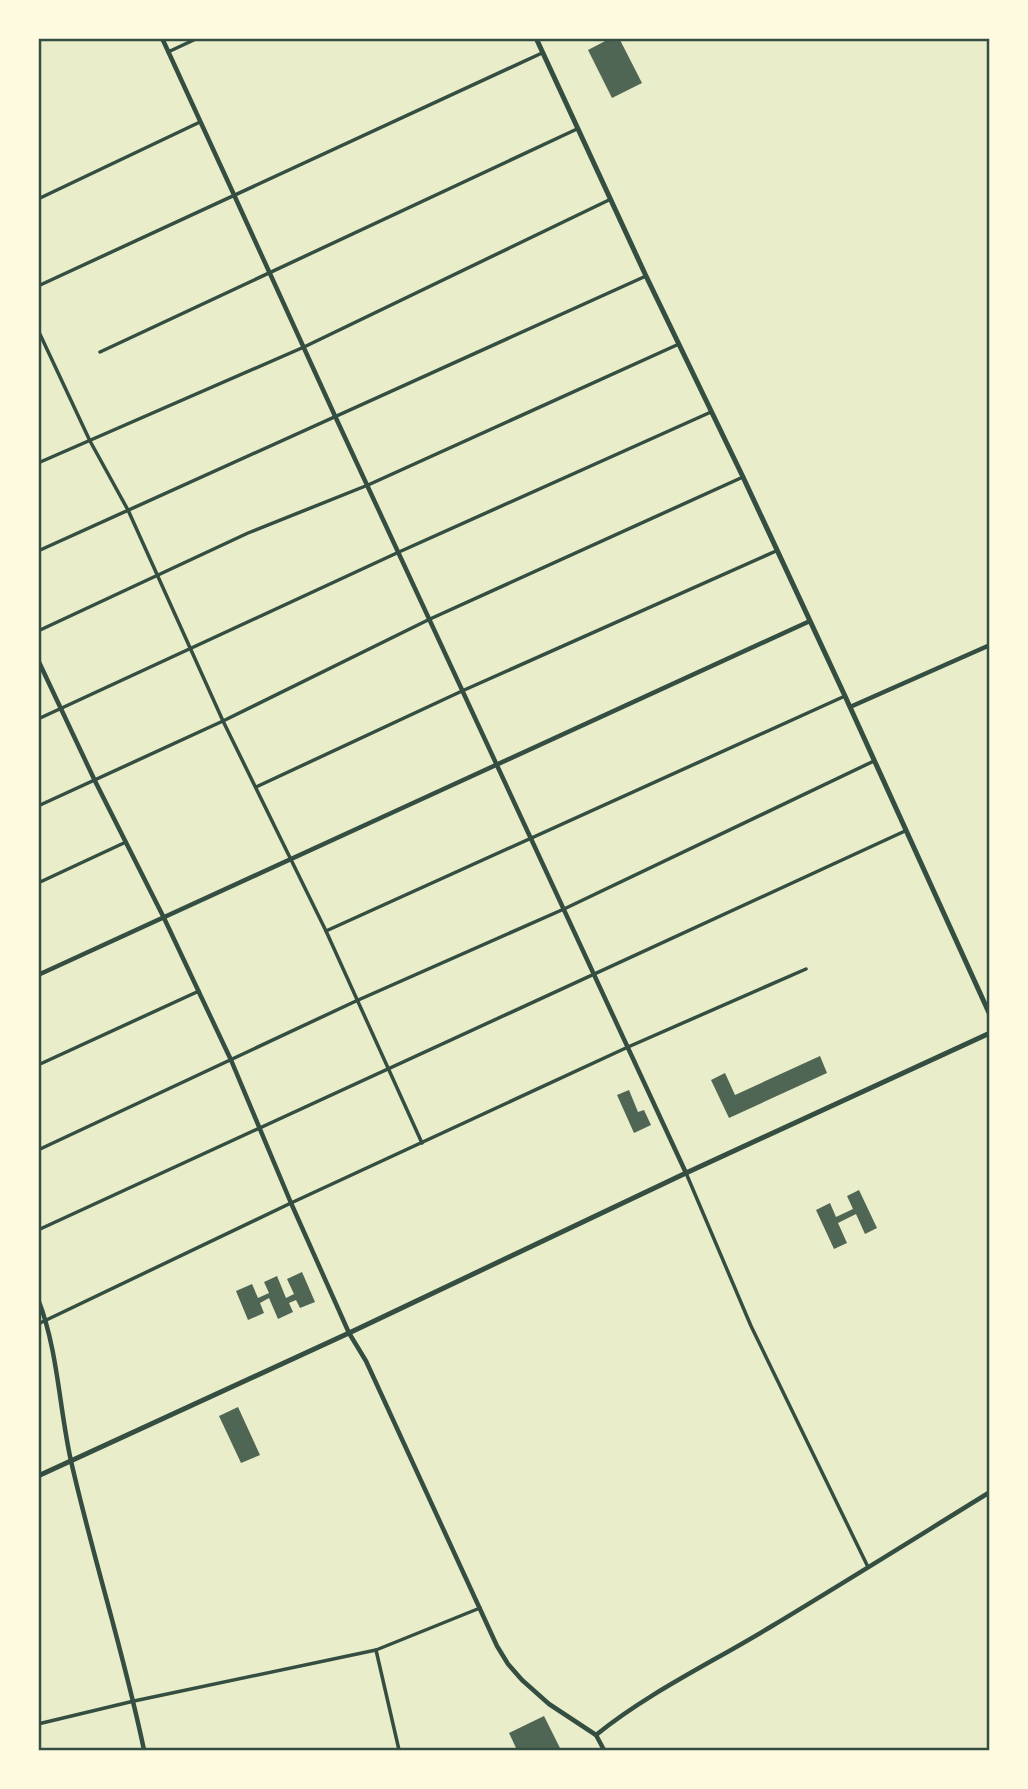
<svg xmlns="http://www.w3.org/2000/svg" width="1028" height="1789" font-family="Arial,sans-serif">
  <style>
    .building { fill: #4f6655 }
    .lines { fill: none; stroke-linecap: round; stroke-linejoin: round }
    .minor { stroke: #344e41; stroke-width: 3.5 }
    .tertiary { stroke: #344e41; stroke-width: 4.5 }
    .secondary { stroke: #344e41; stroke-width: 5 }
    .primary { stroke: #344e41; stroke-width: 5 }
    .neatline { fill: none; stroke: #344e41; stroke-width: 2.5 }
  </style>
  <rect width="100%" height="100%" fill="#e9edc9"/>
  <g class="building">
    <path d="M611 38H619L642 83 612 98 588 50Z"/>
    <path d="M820 1056 827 1073 729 1118 711 1080 725 1073 735 1095Z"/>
    <path d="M629 1090 638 1112 644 1110 651 1125 634 1133 617 1095Z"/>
    <path d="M859 1190 877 1228 865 1234 856 1214 838 1223 847 1243 834 1249 816 1210 830 1203 836 1217 853 1209 847 1196Z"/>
    <path d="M302 1272 315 1302 300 1308 296 1300 289 1303 293 1312 278 1319 269 1298 260 1303 264 1313 248 1320 236 1291 252 1284 258 1298 269 1293 264 1282 277 1276 286 1298 294 1294 287 1279Z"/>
    <path d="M238 1407 260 1455 241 1463 219 1416Z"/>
    <path d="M544 1716 561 1750H517L509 1733Z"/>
  </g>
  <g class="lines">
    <g class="minor">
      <path d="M168 52 198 38"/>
      <path d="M38 199 200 122"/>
      <path d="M38 286 542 53"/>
      <path d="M38 330 90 441 128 510 223 721 326 931 422 1143"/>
      <path d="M100 352 577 129"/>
      <path d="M38 463 304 347 611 199"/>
      <path d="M38 551 646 276"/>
      <path d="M38 631 248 533 368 485 679 344"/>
      <path d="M38 719 399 552 711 412"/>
      <path d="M256 787 462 691 776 551"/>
      <path d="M38 806 223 721 430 619 743 477"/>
      <path d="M38 883 126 842"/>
      <path d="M326 931 845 696"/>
      <path d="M38 1065 199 991"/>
      <path d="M38 1150 356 1001 564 909 874 761"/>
      <path d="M686 1173 751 1326 868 1567"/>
      <path d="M38 1230 905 831"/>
      <path d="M38 1324 291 1203 628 1047 806 969"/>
      <path d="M376 1650 399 1750"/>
      <path d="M38 1724 134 1701 376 1650 480 1608"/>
    </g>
    <g class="tertiary">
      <path d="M162 38 235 197 335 416 686 1173"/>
      <path d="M38 660 95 781 164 918 231 1060 291 1203 349 1333 366 1361 497 1646 508 1664 522 1680 549 1704 596 1735 604 1750"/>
      <path d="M850 707 990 645"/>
      <path d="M38 975C296 858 552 738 810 621"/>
      <path d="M38 1299C58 1350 59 1407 71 1461 93 1558 124 1653 144 1750"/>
      <path d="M596 1735C649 1692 713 1662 772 1626 845 1582 917 1537 990 1492"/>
    </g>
    <path class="secondary" d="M38 1476 349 1333 686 1173 990 1033"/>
    <path class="primary" d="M536 38 646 276 743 477 845 696 990 1015"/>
  </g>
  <rect width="1028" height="1789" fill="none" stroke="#fefae0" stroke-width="80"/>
  <rect x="40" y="40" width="948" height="1709" class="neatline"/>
</svg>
